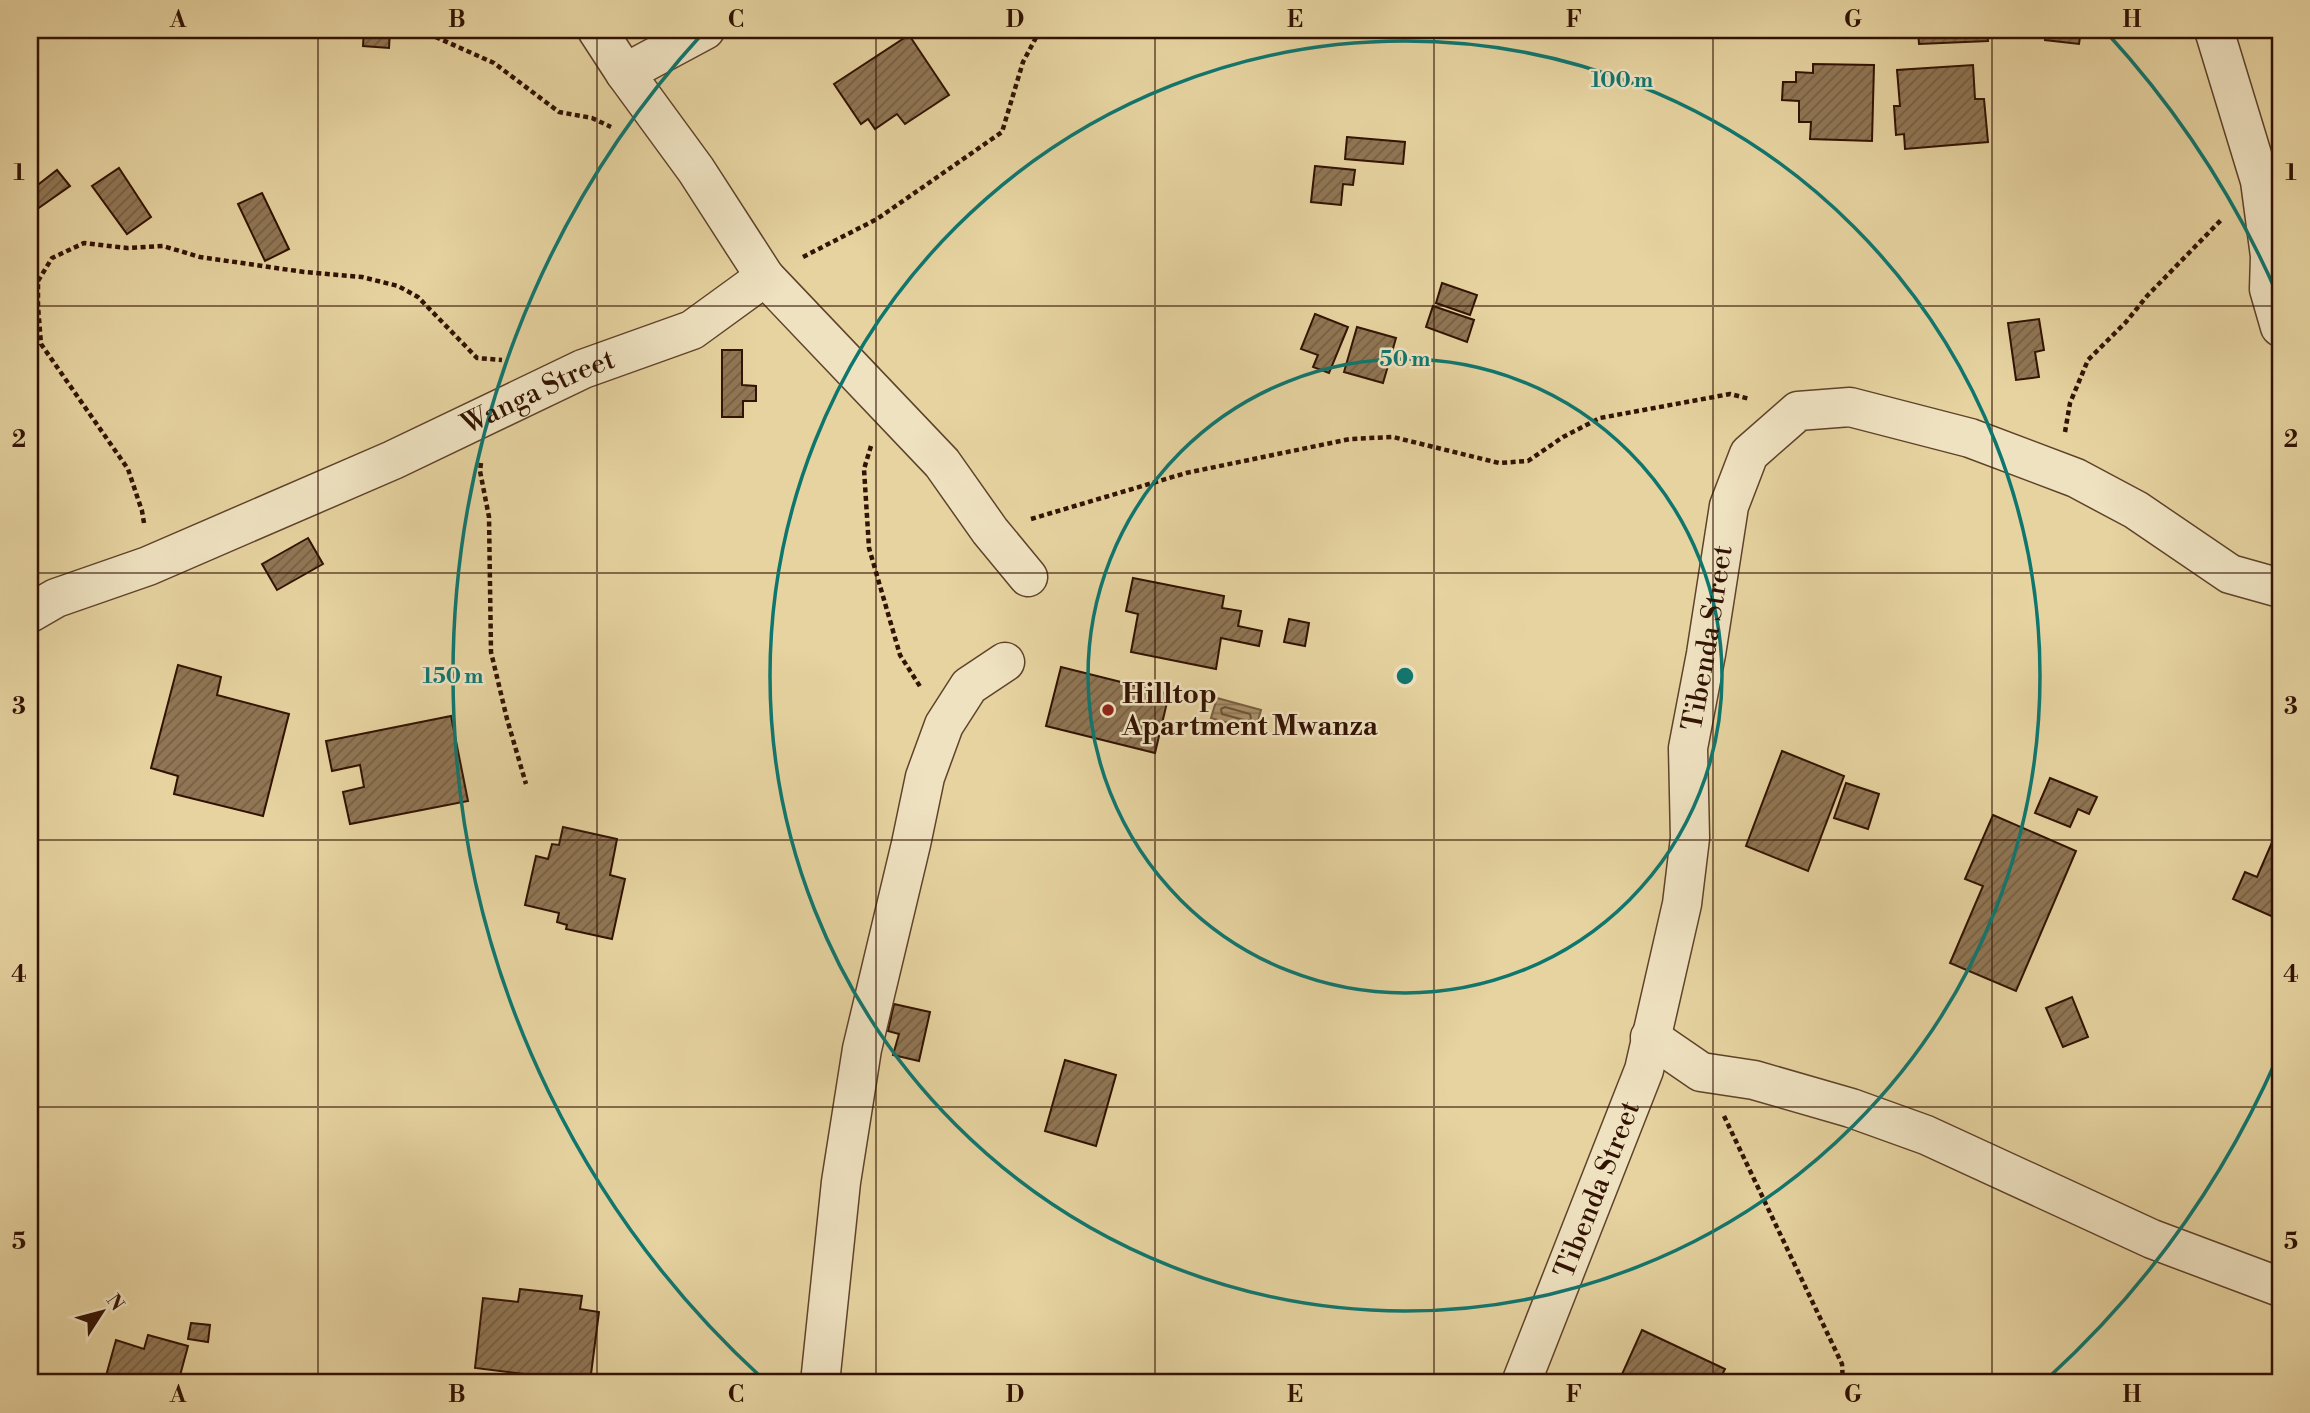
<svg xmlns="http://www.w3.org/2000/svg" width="2310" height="1413" font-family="'Libre Bodoni',serif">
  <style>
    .water { fill: url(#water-rules); stroke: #795e40; stroke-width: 2 }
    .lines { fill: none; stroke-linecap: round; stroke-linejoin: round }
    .shore { stroke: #6e5236; stroke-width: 2 }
    .building { fill: url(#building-hatch); stroke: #321202; stroke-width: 2 }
    .minor-casing { stroke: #5f422a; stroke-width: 41 }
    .path { stroke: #321202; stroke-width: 4.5; stroke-dasharray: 5 3.5; stroke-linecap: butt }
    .minor { stroke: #efe2c1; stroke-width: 38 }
    .grid { fill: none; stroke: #321202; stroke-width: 2; stroke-opacity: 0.55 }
    .ring { fill: none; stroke: #0f766e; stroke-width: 3.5 }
    .poi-dot { fill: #8f2418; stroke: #efe2c1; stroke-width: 2.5 }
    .labels { text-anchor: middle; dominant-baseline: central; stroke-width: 5; stroke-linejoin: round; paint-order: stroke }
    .street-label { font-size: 28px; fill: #321202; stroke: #efe2c1 }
    .poi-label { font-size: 28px; font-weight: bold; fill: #321202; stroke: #efe2c1; text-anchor: start }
    .centre { fill: #0f766e; stroke: #efe2c1; stroke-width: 3.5 }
    .ring-label { font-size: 21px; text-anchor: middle; font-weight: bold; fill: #0f766e; stroke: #efe2c1; stroke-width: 5; stroke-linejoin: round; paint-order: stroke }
    .neatline { fill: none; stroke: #321202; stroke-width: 2.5 }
    .grid-label { font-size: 23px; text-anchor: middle; font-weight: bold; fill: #321202 }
  </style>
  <defs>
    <pattern id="water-rules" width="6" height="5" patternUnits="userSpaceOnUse" patternTransform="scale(1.75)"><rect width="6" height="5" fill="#a9916a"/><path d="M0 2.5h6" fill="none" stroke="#8a7555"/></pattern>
    <pattern id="building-hatch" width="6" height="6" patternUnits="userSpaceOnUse" patternTransform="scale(1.75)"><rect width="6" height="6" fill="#907654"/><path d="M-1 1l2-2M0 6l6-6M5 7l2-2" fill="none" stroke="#765f43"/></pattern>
  </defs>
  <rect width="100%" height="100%" fill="#e6d3a0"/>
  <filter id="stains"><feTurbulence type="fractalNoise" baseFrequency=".00286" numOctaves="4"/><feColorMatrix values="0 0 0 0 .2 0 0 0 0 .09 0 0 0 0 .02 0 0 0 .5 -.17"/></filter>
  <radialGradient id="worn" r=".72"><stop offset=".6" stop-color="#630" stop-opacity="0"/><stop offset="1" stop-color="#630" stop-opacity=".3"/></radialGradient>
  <path class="water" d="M1217 698 1261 710 1255 731 1211 718Z"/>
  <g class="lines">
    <path class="shore" d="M1225 707 1250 714 1251 719 1248 721 1222 714 1221 709Z"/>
  </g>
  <g class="building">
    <path d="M364 30H390L389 48 363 46Z"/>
    <path d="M1918 30H1987L1988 41 1919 44Z"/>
    <path d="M2046 30H2081L2079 44 2045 40Z"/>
    <path d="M909 35 949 95 905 124 897 114 875 129 868 119 861 124 834 84Z"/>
    <path d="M1813 64 1874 65 1872 141 1810 139 1811 122H1799V101L1782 100 1783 82H1796V72L1813 73Z"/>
    <path d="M1973 65 1975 99H1984L1988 142 1905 149 1904 134 1896 135 1894 106H1900L1897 70Z"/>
    <path d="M1347 137 1405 142 1403 164 1345 159Z"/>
    <path d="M1315 166 1355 170 1353 185 1343 184 1341 205 1311 202Z"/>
    <path d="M119 168 151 217 127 234 92 186Z"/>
    <path d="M57 170 70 186 30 214V191Z"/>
    <path d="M262 193 289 249 265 261 238 204Z"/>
    <path d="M1442 283 1477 295 1470 315 1436 303Z"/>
    <path d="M1433 306 1474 320 1467 342 1426 327Z"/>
    <path d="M1315 314 1348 327 1329 373 1313 367 1318 355 1301 349Z"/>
    <path d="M2039 319 2044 350 2035 352 2039 377 2016 380 2008 323Z"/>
    <path d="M1357 327 1396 338 1383 383 1344 372Z"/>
    <path d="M722 350H742V385L756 386V401H743V417H722Z"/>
    <path d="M308 538 323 564 277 590 262 564Z"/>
    <path d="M1133 578 1224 596 1222 608 1241 611 1238 626 1262 631 1259 646 1221 638 1216 669 1131 652 1138 614 1126 611Z"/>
    <path d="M1289 619 1309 623 1305 646 1284 642Z"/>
    <path d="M178 665 221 677 217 695 289 714 263 816 174 794 178 776 151 768Z"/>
    <path d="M1061 667 1169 694 1155 753 1046 726Z"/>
    <path d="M451 716 468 801 350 824 343 792 364 787 360 765 332 771 326 741Z"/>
    <path d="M1782 751 1844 776 1808 871 1746 846Z"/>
    <path d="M2050 778 2097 797 2089 814 2078 809 2070 827 2035 813Z"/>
    <path d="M1846 783 1879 794 1868 829 1834 818Z"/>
    <path d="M1993 815 2076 851 2016 991 1950 963 1983 886 1965 879Z"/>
    <path d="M2280 824V920L2233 899 2245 872 2257 877Z"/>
    <path d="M563 827 617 839 610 875 625 879 612 939 566 929 567 925 557 922 559 913 525 905 536 856 548 859 552 844 559 845Z"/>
    <path d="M2072 997 2088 1037 2063 1047 2046 1008Z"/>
    <path d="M894 1004 930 1012 919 1061 893 1055 899 1034 888 1031Z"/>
    <path d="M1065 1060 1116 1075 1096 1146 1045 1131Z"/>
    <path d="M520 1289 582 1296 580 1309 599 1312 590 1382 475 1368 483 1298 518 1302Z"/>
    <path d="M191 1323 210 1325 208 1342 188 1339Z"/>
    <path d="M1642 1330 1725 1369 1718 1383H1618Z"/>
    <path d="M148 1335 188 1346 178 1383H104L116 1340 144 1349Z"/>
  </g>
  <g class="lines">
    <g class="minor-casing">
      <g id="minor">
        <path d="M597 30 625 73 696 170 765 277 942 463 990 531 1028 577"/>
        <path d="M2214 30 2260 181 2270 256 2269 289 2280 327"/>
        <path d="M625 73 705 30"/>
        <path id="s1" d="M30 613 56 598 148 566 393 460 583 369 692 330 765 277"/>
        <path d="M1650 1037 1701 1072 1754 1080 1851 1108 1926 1135 2152 1239 2280 1287"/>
        <path d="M820 1383 841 1182 862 1049 911 844 925 777 944 725 969 686 1005 662"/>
        <path id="s2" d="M1521 1383 1644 1070 1682 904 1690 838 1688 748 1706 654 1729 506 1749 454 1798 411 1850 407 1970 438 2076 478 2136 510 2230 574 2280 588"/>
      </g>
    </g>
    <g class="path">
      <path d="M420 30 494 63 559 112 592 118 611 127"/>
      <path d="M803 257 877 219 1002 132 1023 62 1040 30"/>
      <path d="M2065 432 2070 403 2088 360 2126 322 2147 296 2222 219"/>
      <path d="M871 446 864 469 869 548 900 655 921 688"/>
      <path d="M481 463 480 471 489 517 491 652 507 719 526 784"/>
      <path d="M1031 519 1186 473 1350 439 1393 437 1499 463 1528 461 1563 437 1600 418 1730 394 1750 399"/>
      <path d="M144 523 142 511 128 469 41 344 38 306V281L52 258 84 243 127 248 163 246 200 257 304 272 362 277 398 286 418 297 477 358 502 360"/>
      <path d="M1724 1116 1842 1364 1843 1383"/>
    </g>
    <use href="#minor" class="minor"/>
  </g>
  <path class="grid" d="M318 30V1383M597 30V1383M876 30V1383M1155 30V1383M1434 30V1383M1713 30V1383M1992 30V1383M30 306H2280M30 573H2280M30 840H2280M30 1107H2280"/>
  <g class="ring">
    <circle cx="1405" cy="676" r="317"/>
    <circle cx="1405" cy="676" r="635"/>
    <path d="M2278 1056A952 952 0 0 1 2048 1378M762 1378A952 952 0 0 1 703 33M2107 33A952 952 0 0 1 2278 296"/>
  </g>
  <circle class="poi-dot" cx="1108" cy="710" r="7"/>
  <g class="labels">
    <g class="street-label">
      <text stroke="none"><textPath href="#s1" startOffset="555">Wanga Street</textPath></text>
      <text stroke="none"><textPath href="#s2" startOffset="775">Tibenda Street</textPath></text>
      <text stroke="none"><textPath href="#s2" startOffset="208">Tibenda Street</textPath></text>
    </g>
    <g class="poi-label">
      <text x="1122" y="694">Hilltop<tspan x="1122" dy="32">Apartment Mwanza</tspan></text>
    </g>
  </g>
  <circle cx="1405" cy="676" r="10" class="centre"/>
  <g class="ring-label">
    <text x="1622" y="87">100 m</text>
    <text x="1405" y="366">50 m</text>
    <text x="453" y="683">150 m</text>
  </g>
  <rect width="2310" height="1413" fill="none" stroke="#e6d3a0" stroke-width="77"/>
  <g transform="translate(102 1312) rotate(54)" stroke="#efe2c1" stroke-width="5" paint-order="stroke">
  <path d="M0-5L12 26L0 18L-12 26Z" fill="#321202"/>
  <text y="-10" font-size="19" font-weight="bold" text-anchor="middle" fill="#321202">N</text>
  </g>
  <rect x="38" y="38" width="2234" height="1336" class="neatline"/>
  <g class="grid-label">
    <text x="178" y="27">A</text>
    <text x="457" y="27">B</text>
    <text x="736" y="27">C</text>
    <text x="1015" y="27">D</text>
    <text x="1295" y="27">E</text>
    <text x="1574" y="27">F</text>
    <text x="1853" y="27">G</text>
    <text x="2132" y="27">H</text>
    <text x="19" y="180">1</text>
    <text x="2291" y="180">1</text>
    <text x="19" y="447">2</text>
    <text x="2291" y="447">2</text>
    <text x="19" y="714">3</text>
    <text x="2291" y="714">3</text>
    <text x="19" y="982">4</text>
    <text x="2291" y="982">4</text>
    <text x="19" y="1249">5</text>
    <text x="2291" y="1249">5</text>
    <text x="178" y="1402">A</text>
    <text x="457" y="1402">B</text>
    <text x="736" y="1402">C</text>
    <text x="1015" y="1402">D</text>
    <text x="1295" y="1402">E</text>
    <text x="1574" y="1402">F</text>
    <text x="1853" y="1402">G</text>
    <text x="2132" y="1402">H</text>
  </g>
  <rect width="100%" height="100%" filter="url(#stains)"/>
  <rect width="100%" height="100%" fill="url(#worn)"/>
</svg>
